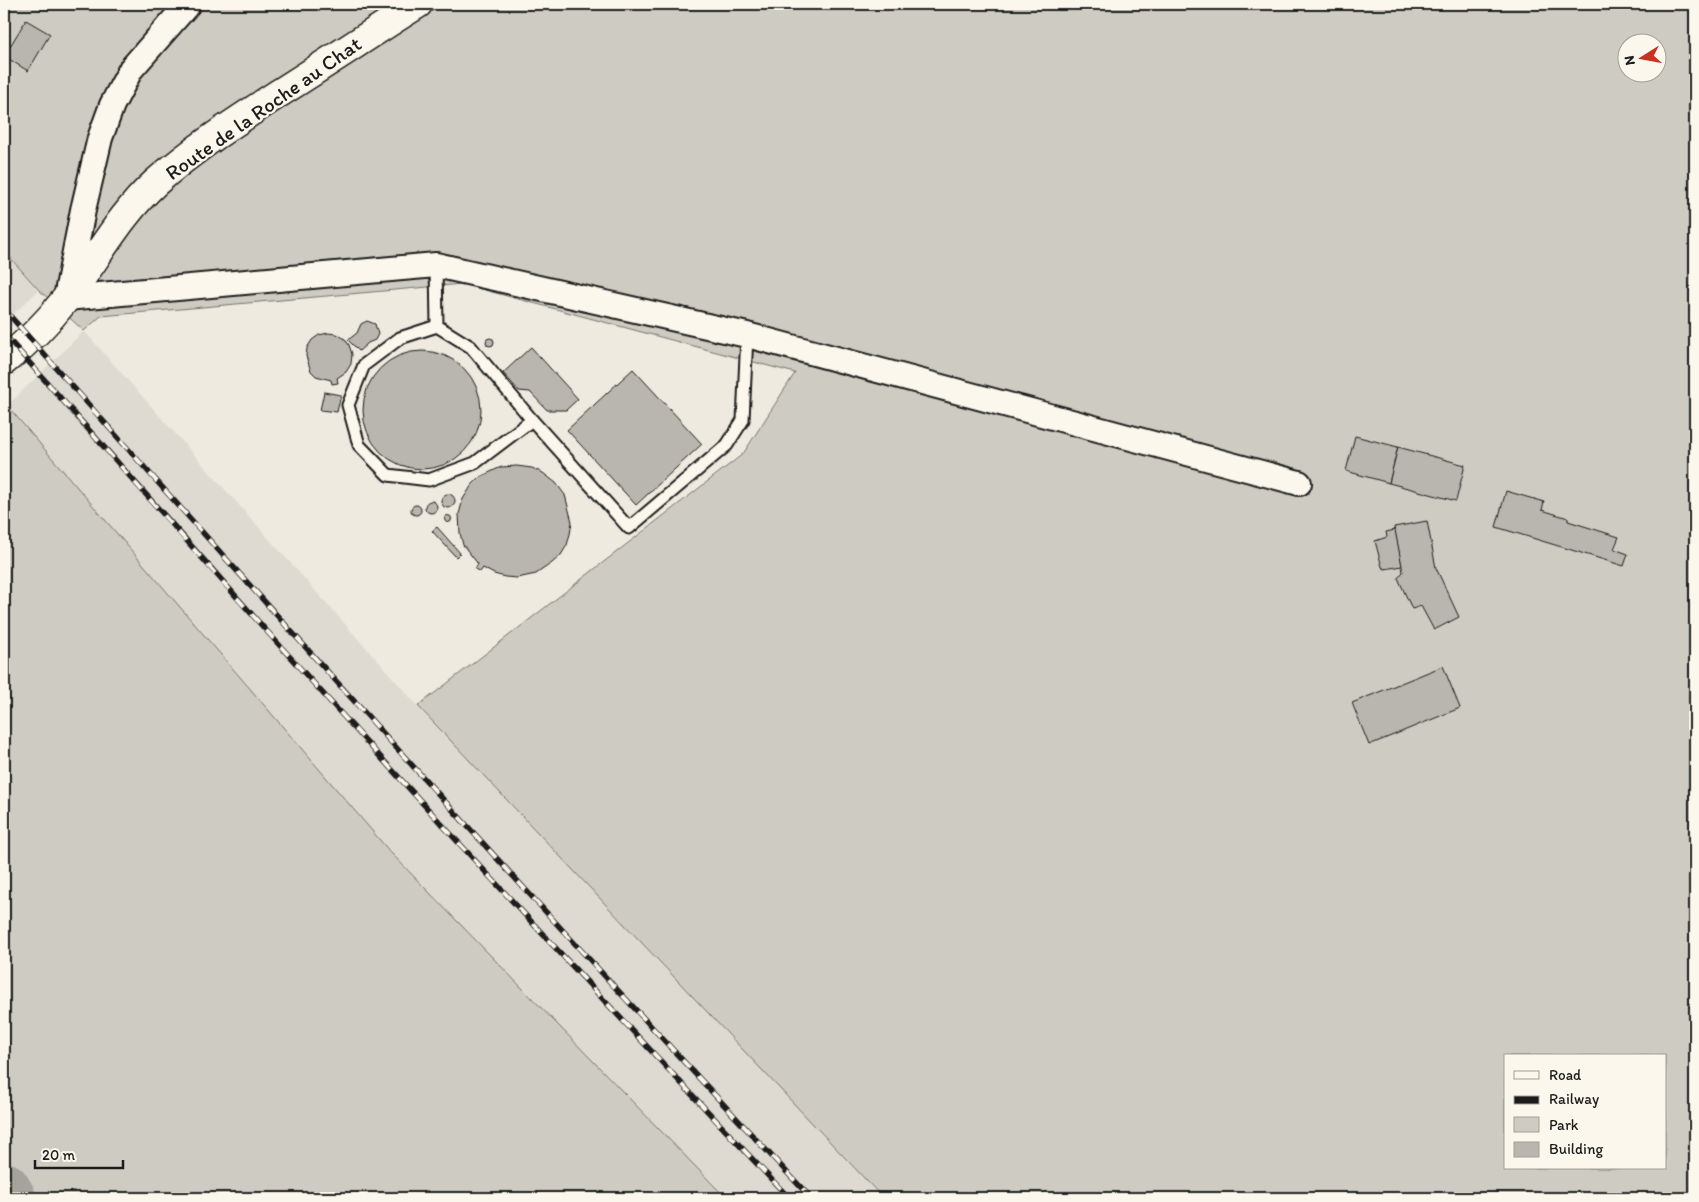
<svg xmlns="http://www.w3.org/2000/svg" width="1699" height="1202" font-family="Itim,sans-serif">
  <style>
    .built { fill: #dedad1 }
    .green { fill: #ceccc2; stroke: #75746f; fill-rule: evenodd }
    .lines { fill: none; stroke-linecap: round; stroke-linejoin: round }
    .river { stroke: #a6a39d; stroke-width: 52 }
    .building { fill: #b9b6af; stroke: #1c1c1c }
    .service-casing { stroke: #1c1c1c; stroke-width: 15 }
    .minor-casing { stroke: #1c1c1c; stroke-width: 28 }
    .tertiary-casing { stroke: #1c1c1c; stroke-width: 31 }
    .service { stroke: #fbf7ec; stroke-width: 11 }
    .minor { stroke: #fbf7ec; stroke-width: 24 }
    .tertiary { stroke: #fbf7ec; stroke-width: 28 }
    .rail-casing { stroke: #1c1c1c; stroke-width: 5.5 }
    .rail { stroke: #fbf7ec; stroke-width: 4; stroke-dasharray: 11; stroke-linecap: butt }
    .labels { text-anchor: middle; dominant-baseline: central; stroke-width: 4.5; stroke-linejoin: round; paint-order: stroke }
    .street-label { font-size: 21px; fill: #1c1c1c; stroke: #fbf7ec }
  </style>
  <rect width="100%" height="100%" fill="#eeeadf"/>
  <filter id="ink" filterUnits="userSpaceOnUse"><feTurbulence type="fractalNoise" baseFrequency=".02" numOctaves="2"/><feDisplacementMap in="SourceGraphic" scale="10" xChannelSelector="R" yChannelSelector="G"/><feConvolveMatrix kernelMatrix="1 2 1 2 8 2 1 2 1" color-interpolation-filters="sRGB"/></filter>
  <g filter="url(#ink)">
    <g class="built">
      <path d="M4 251 39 290 4 323Z"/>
      <path d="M84 331 418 706 883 1198H726L391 853 7 406Z"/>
    </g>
    <g class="green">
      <path d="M4 4H1695V1198H883L418 706 743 454 795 373 462 284 101 316 84 331 39 290 4 251ZM1626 42H1656V72H1626ZM1505 1056H1665V1168H1505Z"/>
      <path d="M4 402 391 853 726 1198H4Z"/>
    </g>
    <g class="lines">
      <path class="river" d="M4 1188 10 1198"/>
    </g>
    <g class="building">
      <path d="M26 20 50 34 28 71 4 56Z"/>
      <path d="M367 321 375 324 378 334 375 340 368 343 359 351 348 340 357 333 361 324Z"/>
      <path d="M328 333 337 334 345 339 349 345 352 354 351 364 346 372 337 378 338 383 332 384 331 380 316 376 311 371 306 356 307 348 312 340 319 335Z"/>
      <circle cx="490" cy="342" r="4"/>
      <path d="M531 347 578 399 566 410H547L530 392 519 391 503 373Z"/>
      <circle cx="422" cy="410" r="59"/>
      <path d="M633 369 702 444 636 505 567 430Z"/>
      <path d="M324 392 341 395 337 412 320 410Z"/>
      <path d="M1355 436 1398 447 1389 483 1346 471Z"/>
      <path d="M1398 447 1465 465 1456 501 1389 483Z"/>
      <path d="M517 466 532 468 543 473 556 483 565 495 572 522 570 534 567 545 561 555 552 563 536 574 517 578 505 577 494 574 483 568 480 572 475 569 478 564 463 545 460 533 459 514 463 499 472 485 480 477 501 467Z"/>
      <path d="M1506 491 1544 502 1542 510 1568 518V521L1619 537 1614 549 1628 554 1624 566 1496 527Z"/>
      <circle cx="448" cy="501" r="7"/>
      <circle cx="431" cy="507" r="6"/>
      <circle cx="416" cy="510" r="5"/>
      <circle cx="448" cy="519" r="3.5"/>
      <path d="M1427 521 1436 568 1459 617 1434 630 1421 606 1412 609 1398 578 1403 572 1394 527Z"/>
      <path d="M437 527 460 553 456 557 432 531Z"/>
      <path d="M1395 530 1402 566 1385 569 1382 567 1375 541 1387 537 1386 532Z"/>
      <path d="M1443 666 1460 708 1369 745 1352 703Z"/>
    </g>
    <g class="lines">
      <g class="service-casing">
        <g id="service">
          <path d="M436 265 437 326 471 347 532 420 629 528 727 445 743 420 747 335"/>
          <path d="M437 326 400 338 364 365 348 405 359 445 388 475 429 480 475 463 532 420"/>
        </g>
      </g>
      <g class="minor-casing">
        <path id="minor" d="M188 4 131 69 112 105 100 138 83 210 66 298 436 265 747 335 1299 483"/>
      </g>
      <g class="tertiary-casing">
        <path id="tertiary" d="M4 361C27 343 47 323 65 300 96 261 118 217 155 183 193 149 238 120 281 92 327 63 372 33 418 4"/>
      </g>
      <use href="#service" class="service"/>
      <use href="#minor" class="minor"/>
      <use href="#tertiary" class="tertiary"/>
      <g class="rail-casing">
        <g id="rail">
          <path d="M4 309C269 609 537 906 811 1198"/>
          <path d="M4 334C91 432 177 531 264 628 437 821 612 1010 789 1198"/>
        </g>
      </g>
      <use href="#rail" class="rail"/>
    </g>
  </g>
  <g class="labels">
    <g class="street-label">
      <text transform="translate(263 108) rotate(-35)">Route de la Roche au Chat</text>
    </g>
  </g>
  <rect width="1699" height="1202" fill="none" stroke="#fbf7ec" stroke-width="20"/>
  <rect x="10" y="10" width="1679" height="1182" fill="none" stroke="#1c1c1c" stroke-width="2" filter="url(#ink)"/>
  <rect x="1504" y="1054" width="162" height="115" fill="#fbf7ec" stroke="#a29f99"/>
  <rect x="1514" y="1071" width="25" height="8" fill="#fbf7ec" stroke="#a29f99"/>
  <text x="1549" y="1080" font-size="15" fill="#1c1c1c">Road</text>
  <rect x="1514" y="1096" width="25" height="8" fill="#1c1c1c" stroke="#a29f99"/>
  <text x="1549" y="1104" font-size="15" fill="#1c1c1c">Railway</text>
  <rect x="1514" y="1117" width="25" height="15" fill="#ceccc2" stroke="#a29f99"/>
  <text x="1549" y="1130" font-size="15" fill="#1c1c1c">Park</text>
  <rect x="1514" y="1142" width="25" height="15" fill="#b9b6af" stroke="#a29f99"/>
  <text x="1549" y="1154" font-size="15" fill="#1c1c1c">Building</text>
  <g transform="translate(1642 58) rotate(259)"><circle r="24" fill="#fbf7ec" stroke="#a29f99"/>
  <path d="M0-4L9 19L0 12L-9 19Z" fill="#c8321e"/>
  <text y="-8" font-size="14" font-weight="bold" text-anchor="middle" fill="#1c1c1c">N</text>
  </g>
  <path d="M35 1160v8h88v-8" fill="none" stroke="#1c1c1c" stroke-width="2.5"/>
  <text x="42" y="1160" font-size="15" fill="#1c1c1c" stroke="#fbf7ec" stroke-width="4" paint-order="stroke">20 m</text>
</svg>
